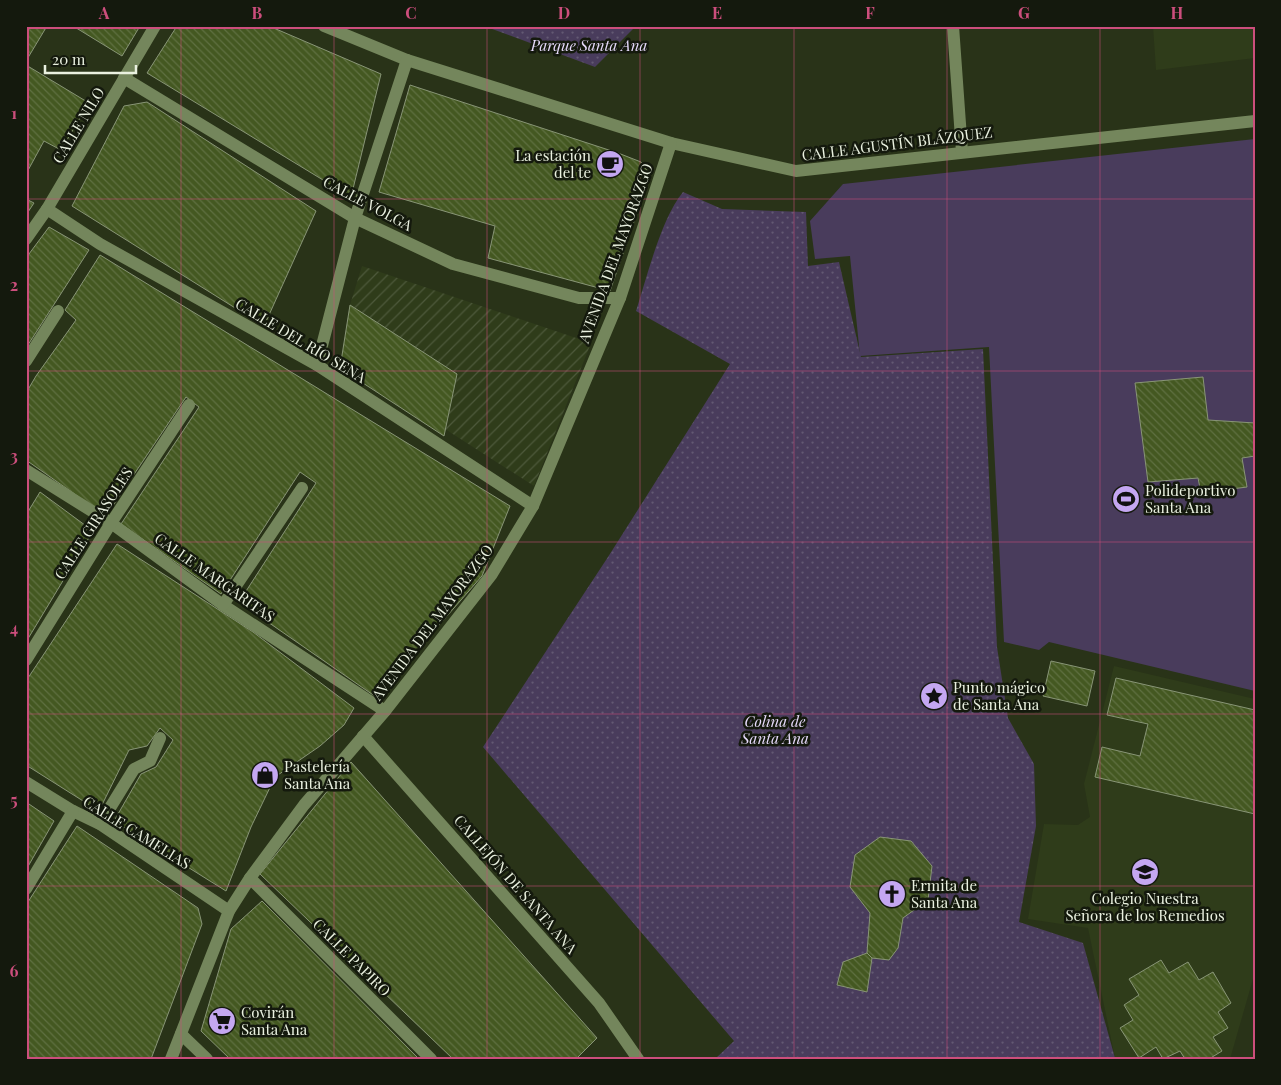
<svg xmlns="http://www.w3.org/2000/svg" width="1281" height="1085" font-family="'Playfair Display',serif">
  <style>
    .built { fill: #2f3c1a }
    .industrial { fill: url(#industrial-furrows) }
    .green { fill: #493c5c }
    .park { fill: url(#park-dots) }
    .building { fill: url(#building-back-hatch); stroke: #889576 }
    .lines { fill: none; stroke-linecap: round; stroke-linejoin: round }
    .minor { stroke: #74865c; stroke-width: 12 }
    .grid { fill: none; stroke: #cc4e7c; stroke-width: 1; stroke-opacity: 0.55 }
    .labels { text-anchor: middle; dominant-baseline: central; stroke-width: 5; stroke-linejoin: round; paint-order: stroke }
    .park-label { font-size: 15px; font-style: italic; fill: #e7dbfc; stroke: #14190d }
    .street-label { font-size: 15px; fill: #eaf1e0; stroke: #14190d }
    .poi-label { font-size: 15px; fill: #eaf1e0; stroke: #14190d; text-anchor: start }
    .neatline { fill: none; stroke: #cc4e7c; stroke-width: 2 }
    .grid-label { font-size: 16px; text-anchor: middle; font-weight: bold; fill: #cc4e7c }
  </style>
  <defs>
    <pattern id="industrial-furrows" width="10" height="10" patternUnits="userSpaceOnUse" patternTransform="scale(1.25)"><rect width="10" height="10" fill="#2f3c1a"/><path d="M-1 1l2-2M0 10L10 0M9 11l2-2" fill="none" stroke="#4d593b"/></pattern>
    <pattern id="park-dots" width="8" height="8" patternUnits="userSpaceOnUse" patternTransform="scale(1.25)"><rect width="8" height="8" fill="#493c5c"/><path d="M2 2h.1M6 6h.1" fill="none" stroke="#635973" stroke-width="1.8" stroke-linecap="round"/></pattern>
    <pattern id="building-back-hatch" width="6" height="6" patternUnits="userSpaceOnUse" patternTransform="scale(1.25)"><rect width="6" height="6" fill="#445821"/><path d="M-1 5l2 2M0 0l6 6M5-1l2 2" fill="none" stroke="#5f7041"/></pattern>
  </defs>
  <rect width="100%" height="100%" fill="#293318"/>
  <g class="built">
    <path d="M1153 26H1255V58L1156 70Z"/>
    <path d="M1114 666 1255 699V972L1230 1059 1115 1058 1088 928 1028 919 1044 824 1078 825 1090 817 1084 784Z"/>
  </g>
  <path class="industrial" d="M362 266 591 343 534 486 445 429 456 374 350 305Z"/>
  <path class="green" d="M1255 139V691L1049 642 1039 650 1004 642 989 347 860 356 850 256 815 259 810 221 843 184Z"/>
  <g class="park">
    <path d="M484 26H636L595 67Z"/>
    <path d="M683 192 722 209 806 212 808 266 839 262 861 357 983 349 997 647 1008 718 1034 764 1036 826 1019 922 1083 943 1115 1058 1119 1059H715L734 1041 483 747 608 557 730 364 636 311C647 277 661 219 683 192Z"/>
  </g>
  <g class="building">
    <path d="M26 26H47L26 61Z"/>
    <path d="M73 26H140L122 56Z"/>
    <path d="M177 26H269L381 74 351 197 147 73Z"/>
    <path d="M26 65 89 103 61 150 44 141 26 174Z"/>
    <path d="M410 85 618 153 641 162 650 175 610 291 488 258 495 226 379 192Z"/>
    <path d="M147 102 316 211 264 326 72 206 124 106Z"/>
    <path d="M26 199 34 203 26 215Z"/>
    <path d="M49 227 89 250 26 348V258Z"/>
    <path d="M100 255 510 506 482 576 376 697 239 602 316 483 300 472 221 594 121 524 199 407 186 397 106 516 26 460V393L36 376 76 320 65 310Z"/>
    <path d="M350 305 457 374 444 436 340 368Z"/>
    <path d="M1203 377 1208 420 1255 423V456L1242 458 1247 487 1201 493 1198 478 1148 482 1135 383Z"/>
    <path d="M40 492 93 531 26 642V515Z"/>
    <path d="M117 544 253 632 354 708 344 725 320 746 275 777 251 827 226 891 114 821 141 774 156 767 173 740 160 728 147 746 129 750 99 811 26 765V681Z"/>
    <path d="M1051 661 1095 671 1087 706 1043 696Z"/>
    <path d="M1116 678 1255 710V814L1095 777 1102 747 1140 756 1148 724 1107 715Z"/>
    <path d="M351 762 597 1038 576 1059H453L260 874Z"/>
    <path d="M26 802 54 821 26 870Z"/>
    <path d="M77 826 198 908 202 924 151 1059H26V905Z"/>
    <path d="M880 837 911 841 932 866 928 900 903 918 898 948 889 960 872 958 867 953 870 913 850 887 855 855Z"/>
    <path d="M262 901 419 1059H230L201 1031 231 929Z"/>
    <path d="M867 953 872 958 867 992 837 985 843 962Z"/>
    <path d="M1161 960 1169 973 1188 962 1199 980 1213 972 1231 1003 1218 1012 1228 1028 1213 1037 1222 1051 1209 1059H1185L1180 1051 1163 1059 1156 1047 1139 1058 1120 1028 1133 1020 1124 1005 1139 995 1129 979Z"/>
  </g>
  <g class="lines">
    <g class="minor">
      <path d="M324 26 407 60 671 143 796 171 1255 121"/>
      <path d="M953 26 962 152"/>
      <path d="M124 78 355 218 453 264 579 298H620"/>
      <path d="M47 209 100 244 317 365 533 506"/>
      <path d="M26 239 47 209 155 26"/>
      <path d="M26 361 58 311"/>
      <path d="M317 365 355 218 407 60"/>
      <path d="M26 470 111 523 223 605 385 711"/>
      <path d="M223 605 302 488"/>
      <path d="M26 660 111 523 189 405"/>
      <path d="M363 736 599 1003 638 1059"/>
      <path d="M26 782 73 811 100 824 229 911"/>
      <path d="M100 824 134 769 150 761 160 738"/>
      <path d="M250 878 431 1059"/>
      <path d="M26 889 73 811"/>
      <path d="M181 1034 207 1059"/>
      <path d="M171 1059 229 911 250 878 304 805 385 711 492 574 533 506 620 298 671 143"/>
    </g>
  </g>
  <path class="grid" d="M181 26V1059M334 26V1059M487 26V1059M640 26V1059M794 26V1059M947 26V1059M1100 26V1059M26 199H1255M26 371H1255M26 542H1255M26 714H1255M26 886H1255"/>
  <defs>
    <g id="cafe-disc" transform="scale(1.4375)"><circle r="9.5" fill="#c4a7f1" stroke="#14190d"/><path d="M-5.5-4.5H6V0H3Q3 3.5 0 3.5H-2.5Q-5.5 3.5-5.5 0ZM3-3.2v2h1.7v-2ZM-6 4.5H4V6H-6Z" fill="#111"/></g>
    <g id="stadium-disc" transform="scale(1.4375)"><circle r="9.5" fill="#c4a7f1" stroke="#14190d"/><path d="M0-5a6.5 5 0 1 0 0 10a6.5 5 0 1 0 0-10ZM-3.5-1.8h7v3.6h-7Z" fill="#111"/></g>
    <g id="sight-disc" transform="scale(1.4375)"><circle r="9.5" fill="#c4a7f1" stroke="#14190d"/><path d="M0-6L1.8-2.2L6-1.7L2.9 1.2L3.7 5.4L0 3.3L-3.7 5.4L-2.9 1.2L-6-1.7L-1.8-2.2Z" fill="#111"/></g>
    <g id="shop-disc" transform="scale(1.4375)"><circle r="9.5" fill="#c4a7f1" stroke="#14190d"/><path d="M-5-2.5h2.3a2.7 3.5 0 0 1 5.4 0H5L5.5 6h-11ZM-1.5-2.5h3a1.5 2.3 0 0 0-3 0Z" fill="#111"/></g>
    <g id="school-disc" transform="scale(1.4375)"><circle r="9.5" fill="#c4a7f1" stroke="#14190d"/><path d="M0-5L7-2L0 1L-7-2ZM-4 1L0 2.5L4 1V4Q0 6-4 4Z" fill="#111"/></g>
    <g id="church-disc" transform="scale(1.4375)"><circle r="9.5" fill="#c4a7f1" stroke="#14190d"/><path d="M-1.2-6h2.4v3.5h3.3v2.4h-3.3V6h-2.4V-.1h-3.3v-2.4h3.3Z" fill="#111"/></g>
    <g id="supermarket-disc" transform="scale(1.4375)"><circle r="9.5" fill="#c4a7f1" stroke="#14190d"/><path d="M-6-5.5h2.5l.6 2H6L4.5 2H-2.5L-4.4-4H-6ZM-1.5 3.2a1.3 1.3 0 1 0 .1 0ZM3 3.2a1.3 1.3 0 1 0 .1 0Z" fill="#111"/></g>
  </defs>
  <g fill-rule="evenodd">
    <use href="#cafe-disc" x="610" y="164"/>
    <use href="#stadium-disc" x="1126" y="499"/>
    <use href="#sight-disc" x="934" y="696"/>
    <use href="#shop-disc" x="265" y="775"/>
    <use href="#school-disc" x="1145" y="872"/>
    <use href="#church-disc" x="892" y="894"/>
    <use href="#supermarket-disc" x="222" y="1021"/>
  </g>
  <g class="labels">
    <g class="park-label">
      <text x="589" y="45">Parque Santa Ana</text>
      <text x="775" y="721">Colina de<tspan x="775" dy="17">Santa Ana</tspan></text>
    </g>
    <g class="street-label">
      <text transform="translate(78 125) rotate(-59)">CALLE NILO</text>
      <text transform="translate(897 143) rotate(-7)">CALLE AGUSTÍN BLÁZQUEZ</text>
      <text transform="translate(368 203) rotate(28)">CALLE VOLGA</text>
      <text transform="translate(615 253) rotate(-70)">AVENIDA DEL MAYORAZGO</text>
      <text transform="translate(301 340) rotate(31)">CALLE DEL RÍO SENA</text>
      <text transform="translate(93 523) rotate(-57)">CALLE GIRASOLES</text>
      <text transform="translate(215 577) rotate(35)">CALLE MARGARITAS</text>
      <text transform="translate(432 622) rotate(-53)">AVENIDA DEL MAYORAZGO</text>
      <text transform="translate(137 832) rotate(32)">CALLE CAMELIAS</text>
      <text transform="translate(516 884) rotate(49)">CALLEJÓN DE SANTA ANA</text>
      <text transform="translate(352 957) rotate(45)">CALLE PAPIRO</text>
    </g>
    <g class="poi-label">
      <text x="591" y="155" text-anchor="end">La estación<tspan x="591" dy="17">del te</tspan></text>
      <text x="1145" y="490">Polideportivo<tspan x="1145" dy="17">Santa Ana</tspan></text>
      <text x="953" y="687">Punto mágico<tspan x="953" dy="17">de Santa Ana</tspan></text>
      <text x="284" y="766">Pastelería<tspan x="284" dy="17">Santa Ana</tspan></text>
      <text x="911" y="885">Ermita de<tspan x="911" dy="17">Santa Ana</tspan></text>
      <text x="1145" y="898" text-anchor="middle">Colegio Nuestra<tspan x="1145" dy="17">Señora de los Remedios</tspan></text>
      <text x="241" y="1012">Covirán<tspan x="241" dy="17">Santa Ana</tspan></text>
    </g>
  </g>
  <rect width="1281" height="1085" fill="none" stroke="#14190d" stroke-width="55"/>
  <path d="M45 65v8h91v-8" fill="none" stroke="#eaf1e0" stroke-width="2.5"/>
  <text x="52" y="65" font-size="15" fill="#eaf1e0" stroke="#14190d" stroke-width="4" paint-order="stroke">20 m</text>
  <rect x="28" y="28" width="1226" height="1030" class="neatline"/>
  <g class="grid-label">
    <text x="104" y="19">A</text>
    <text x="257" y="19">B</text>
    <text x="411" y="19">C</text>
    <text x="564" y="19">D</text>
    <text x="717" y="19">E</text>
    <text x="870" y="19">F</text>
    <text x="1024" y="19">G</text>
    <text x="1177" y="19">H</text>
    <text x="14" y="119">1</text>
    <text x="14" y="291">2</text>
    <text x="14" y="462">3</text>
    <text x="14" y="634">4</text>
    <text x="14" y="806">5</text>
    <text x="14" y="977">6</text>
  </g>
</svg>
